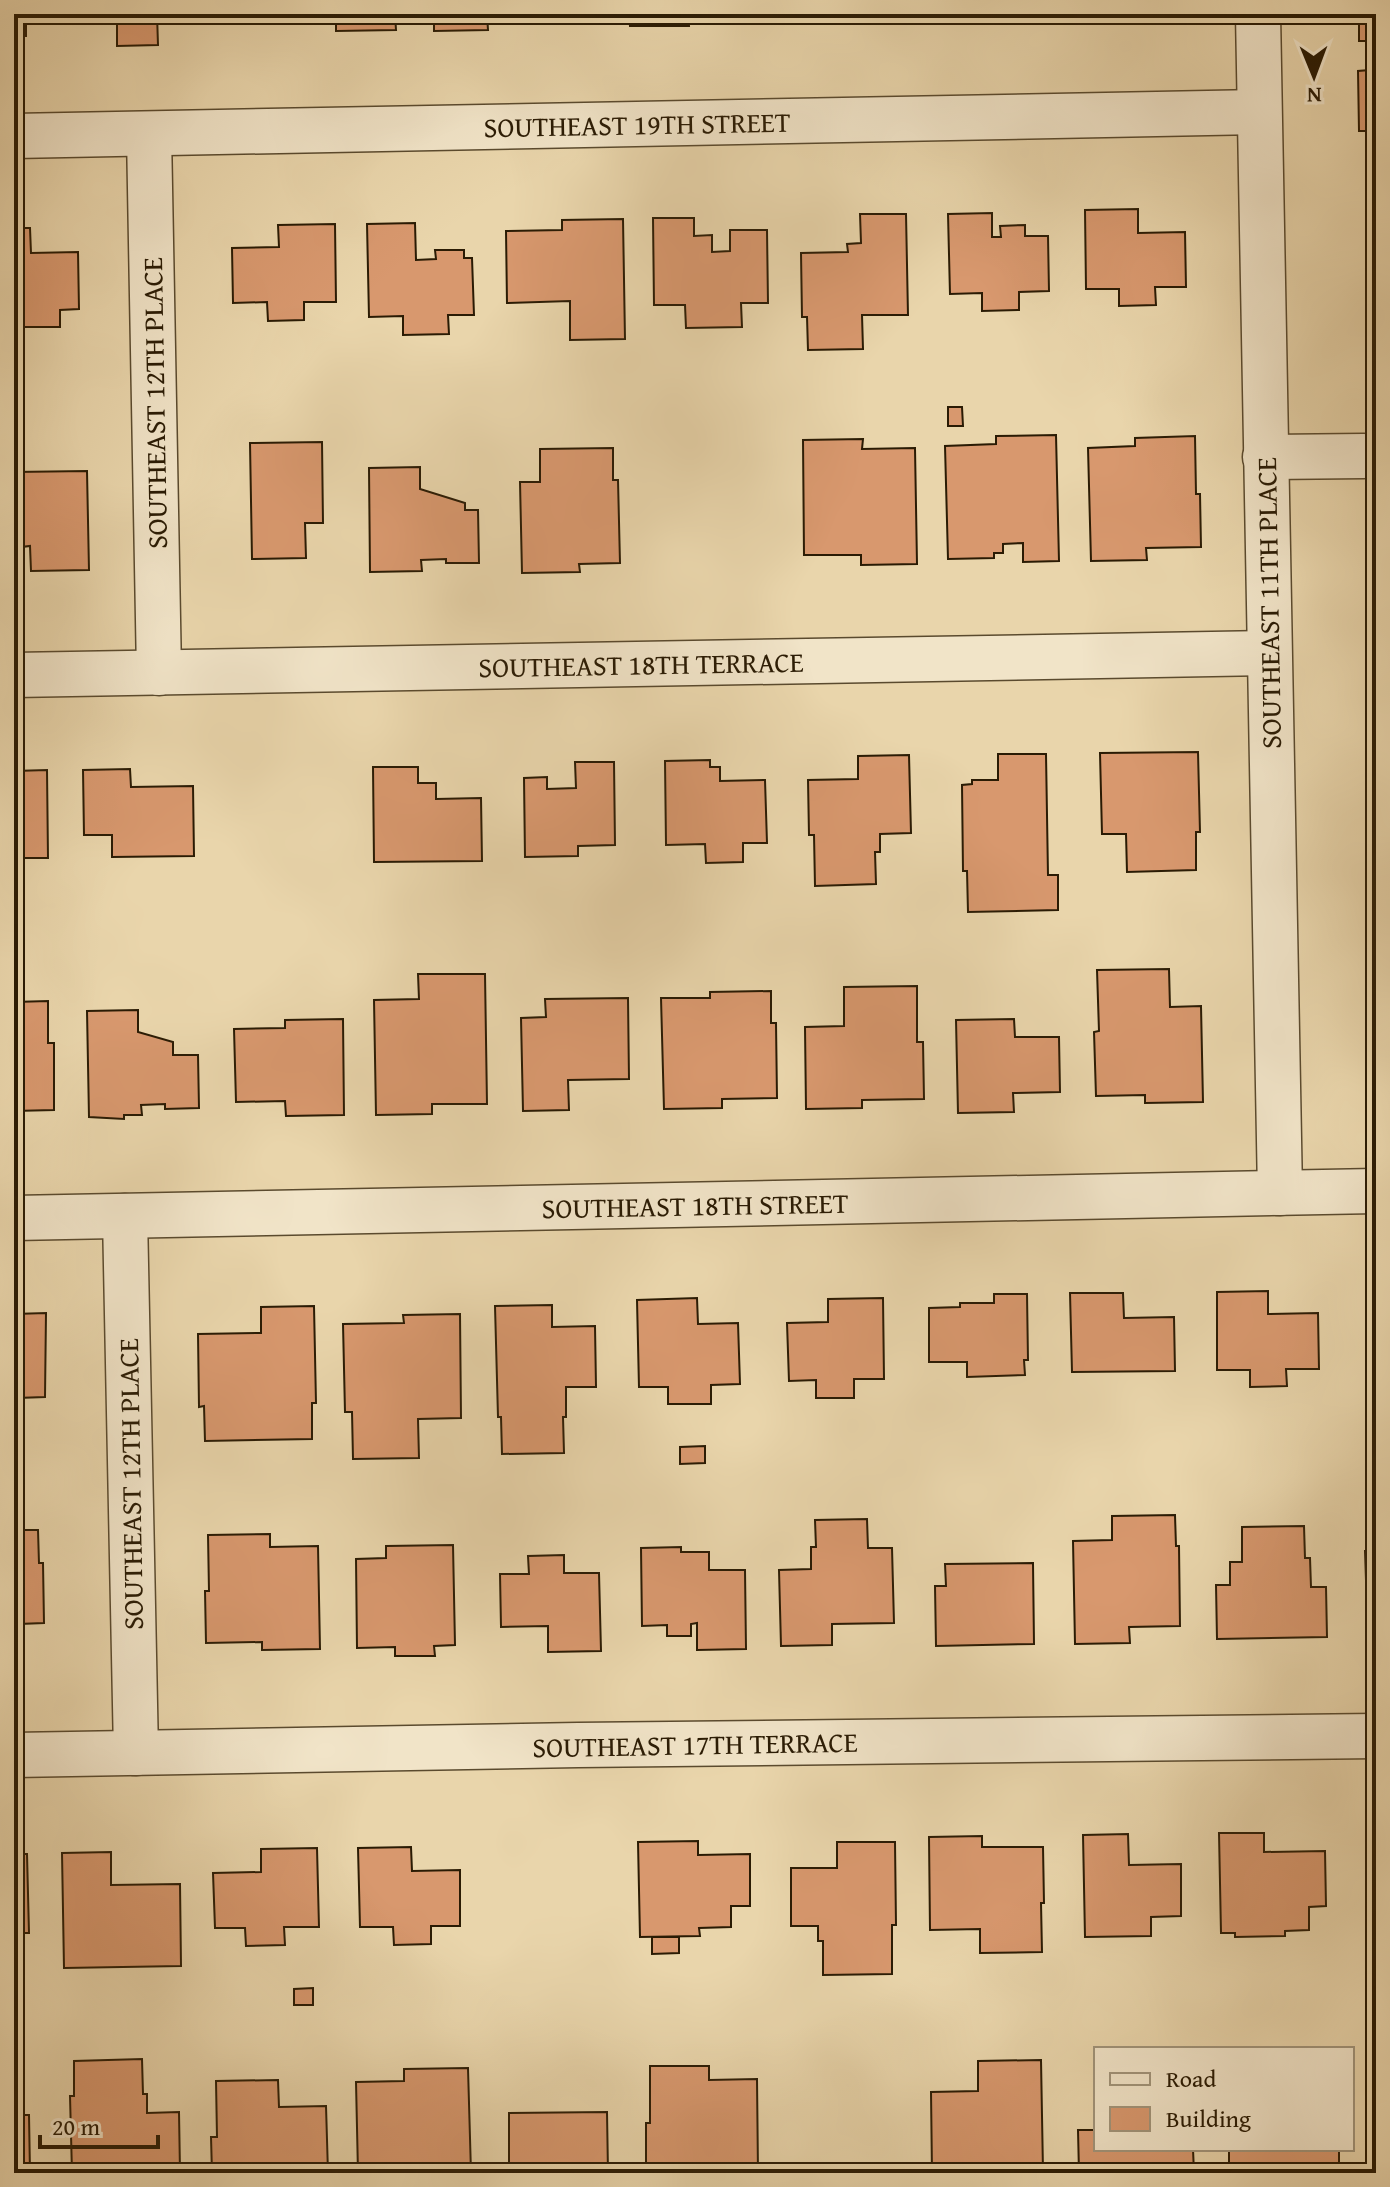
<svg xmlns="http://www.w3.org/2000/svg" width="1390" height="2187" font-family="'Gentium Book Plus',serif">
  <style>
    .building { fill: #d8986e; stroke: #2a1b04; stroke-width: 2 }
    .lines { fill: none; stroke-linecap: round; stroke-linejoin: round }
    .minor-casing { stroke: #5a4a2e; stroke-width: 47 }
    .minor { stroke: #f1e4c8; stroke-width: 44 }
    .labels { text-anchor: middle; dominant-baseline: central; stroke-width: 7; stroke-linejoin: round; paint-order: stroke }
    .street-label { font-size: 28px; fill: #2a1b04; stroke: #f1e4c8 }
  </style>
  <rect width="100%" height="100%" fill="#e9d5ab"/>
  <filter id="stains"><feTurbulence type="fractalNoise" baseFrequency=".0025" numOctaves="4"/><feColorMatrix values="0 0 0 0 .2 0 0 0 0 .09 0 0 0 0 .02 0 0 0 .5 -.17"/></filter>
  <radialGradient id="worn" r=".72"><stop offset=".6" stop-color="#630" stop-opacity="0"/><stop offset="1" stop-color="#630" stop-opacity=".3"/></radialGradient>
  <g class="building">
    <rect x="14" y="14" width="12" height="22"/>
    <path d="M117 14H157L158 45 117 46Z"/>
    <path d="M285 14H395L396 30 336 31V17L285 18Z"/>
    <path d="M434 14H487L488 30 434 31Z"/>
    <path d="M629 14H688L689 26H630Z"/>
    <path d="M772 14H831V23L773 24Z"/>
    <path d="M959 14H1003V20L959 21Z"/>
    <path d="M1081 14H1178V19L1081 20Z"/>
    <rect x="1359" y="14" width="17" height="27"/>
    <path d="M1370 70H1376V188H1371L1370 131H1359L1358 71Z"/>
    <path d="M1138 209V233L1185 232 1186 287H1155L1156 305 1119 306V289H1086L1085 210Z"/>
    <path d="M992 213V237H1001L1000 226 1025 225V236H1048L1049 291 1019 292V310L982 311V293L950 294 948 214Z"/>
    <path d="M860 214H906L908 315H862L863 349 808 350 807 317H802L801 253 848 252 847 244 861 243Z"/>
    <path d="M653 218H694V236L712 235V252L730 251V230H767L768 303H741L742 327 686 328 685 305H654Z"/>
    <path d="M623 219 625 339 570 340V301L507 303 506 231 562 230V220Z"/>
    <path d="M415 223 416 260 436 259 435 250H464V258H472L474 315H448L449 334 403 335V316L369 317 367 224Z"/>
    <path d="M335 224 336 302H304V320L268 321 267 302 233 303 232 248 279 247 278 225Z"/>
    <path d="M14 228H30L31 253 78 252 79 309 60 310V327H22V310L14 311Z"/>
    <path d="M1373 252H1376V285H1374Z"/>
    <path d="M1370 312H1376V368H1371Z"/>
    <path d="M948 407H962L963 426H948Z"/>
    <path d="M1056 435 1059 561 1023 562V543L1003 544V553H994V558L948 559 945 446 996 444V436Z"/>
    <path d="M1195 436 1196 494H1200L1201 547 1146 548 1147 560 1091 561 1088 448 1135 446V438Z"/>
    <path d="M863 439 862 449 915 448 917 564 861 565V555H804L803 440Z"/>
    <path d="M322 442 323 523H305L306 558 252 559 250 443Z"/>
    <path d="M613 448V480H618L620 563 579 564 580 572 522 573 520 482H540V449Z"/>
    <path d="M420 467V489L465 503V510H478L479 563H446V559L421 560 422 571 370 572 369 468Z"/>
    <path d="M87 471 89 570 31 571 30 546 22 547V560H14V472Z"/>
    <path d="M1368 636H1376V693H1370Z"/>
    <path d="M1370 726H1376V829H1372Z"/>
    <path d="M1198 752 1200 832H1196V870L1127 872 1126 834H1102L1100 753Z"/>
    <path d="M998 754H1046L1048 875H1058V910L968 912 967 871H963L962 785 972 784V780H998Z"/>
    <path d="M909 755 911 833 880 834V852H875L876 884 815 886 814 835H809L808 780 858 779V756Z"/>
    <path d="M710 760V767H720V781L765 780 767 843H743V862L706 863 705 844 666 845 665 761Z"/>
    <path d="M575 762H614L615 845 578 846V856L525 857 524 778 547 777V789L576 788Z"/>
    <path d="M373 767H418V783H436V799L481 798 482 861 374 862Z"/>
    <path d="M130 769 131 787 193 786 194 856 112 857V835H84L83 770Z"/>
    <path d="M47 770 48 858H14V771Z"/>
    <path d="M1373 914H1376V971H1374Z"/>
    <path d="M1169 969 1170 1007 1201 1006 1203 1102 1145 1103V1095L1096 1096 1094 1032 1099 1031 1097 970Z"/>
    <path d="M418 974H485L487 1104H432V1114L376 1115 374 1000 419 999Z"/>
    <path d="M917 986V1042H923L924 1099 862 1100V1108L806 1109 805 1027 844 1026V987Z"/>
    <path d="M771 991V1023H776L777 1098 722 1099V1108L664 1109 661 998H710V992Z"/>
    <path d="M628 998 629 1079 568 1080 569 1110 523 1111 521 1018 546 1017 545 999Z"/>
    <path d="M48 1001V1043H54V1110L14 1111V1002Z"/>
    <path d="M138 1010V1032L173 1042V1055H198L199 1108 165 1109V1104L141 1105 142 1115H124V1119L89 1117 87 1011Z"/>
    <path d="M343 1019 344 1115 286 1116 285 1101 236 1102 234 1029 285 1028V1020Z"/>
    <path d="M1014 1019 1015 1037H1059L1060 1092 1013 1093 1014 1112 958 1113 956 1020Z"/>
    <path d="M1268 1291V1314L1318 1313 1319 1369H1286L1287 1386 1250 1387V1370H1217V1292Z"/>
    <path d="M1070 1293H1123L1124 1318 1174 1317 1175 1371 1072 1372Z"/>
    <path d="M994 1294H1027L1028 1360H1024L1025 1375 967 1377V1362H929V1308L960 1307V1303H994Z"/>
    <path d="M697 1298 698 1324 738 1323 740 1384 711 1385V1404H668V1387H639L637 1300Z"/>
    <path d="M883 1298 884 1379H854V1398H816V1380L789 1381 787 1323 828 1322V1299Z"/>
    <path d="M552 1305V1327L595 1326 596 1387H566V1417H563L564 1453 502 1454 501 1417H498L495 1306Z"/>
    <path d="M314 1306 316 1403H312V1439L205 1441 204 1406 199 1407 198 1334 261 1333V1307Z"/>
    <path d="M46 1313 45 1397 17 1398V1416H14V1314Z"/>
    <path d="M460 1314 461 1418 418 1419 419 1458 353 1459 352 1412H345L343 1324 404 1323 403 1315Z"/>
    <path d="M705 1446V1463L680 1464V1447Z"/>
    <path d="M1175 1515 1176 1546H1179L1180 1626 1129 1627 1130 1643 1075 1644 1073 1541 1112 1540V1516Z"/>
    <path d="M867 1519 868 1548H892L894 1623 832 1624V1645L781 1646 779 1570 811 1569V1547H816L815 1520Z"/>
    <path d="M1304 1526 1305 1558H1310L1311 1587H1326L1327 1637 1217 1639 1216 1585H1230V1562H1242V1527Z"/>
    <path d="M14 1530H38L39 1563H43L44 1623 19 1624 20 1650H14Z"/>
    <path d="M270 1534V1547L318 1546 320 1649 262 1650V1642L206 1643 205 1591H209L208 1535Z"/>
    <path d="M453 1545 455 1645 434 1646 435 1656H395V1647L357 1648 356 1559 386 1558V1546Z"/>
    <path d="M681 1547V1552H709V1570H745L746 1649 697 1650V1623L691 1624V1636H667V1625L642 1626 641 1548Z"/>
    <path d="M1365 1551H1376V1639H1368Z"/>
    <path d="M564 1555V1573H599L601 1651 548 1652V1626L501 1627 500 1574H529L528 1556Z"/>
    <path d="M1033 1563 1034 1644 936 1646 935 1586H946L945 1564Z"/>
    <path d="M1219 1833H1264V1852L1325 1851 1326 1906 1309 1907V1930L1285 1931V1936L1235 1937V1933H1221Z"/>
    <path d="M1128 1834 1129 1865 1181 1864V1916L1151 1917V1936L1085 1937 1083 1835Z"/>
    <path d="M982 1836V1847H1043L1044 1903H1041L1042 1952 980 1953V1929L930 1930 929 1837Z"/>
    <path d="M698 1841V1855L750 1854V1906H731V1927L699 1928 700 1936 640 1937 638 1842Z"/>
    <path d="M837 1842H895L896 1925H892V1974L823 1975V1941H818V1926H791V1868H837Z"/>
    <path d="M411 1847 412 1871 460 1870V1926H431V1944L394 1945 393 1927H360L358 1848Z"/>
    <path d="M317 1848 319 1927H284L285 1945 246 1946 245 1928H215L213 1873 261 1872V1849Z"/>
    <path d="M111 1852V1885L180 1884 181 1966 64 1968 62 1853Z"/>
    <path d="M14 1854H27L29 1933H14Z"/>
    <path d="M652 1937H679V1953L652 1954Z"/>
    <path d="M313 1988V2005H294V1989Z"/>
    <path d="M142 2059 143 2094H147V2113L179 2112 180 2172 72 2173 70 2096H74V2061Z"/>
    <path d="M1041 2060 1043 2171 932 2173 931 2092 978 2091V2061Z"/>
    <path d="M650 2066H709V2080L757 2079 758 2173H646V2123H650Z"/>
    <path d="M468 2068 471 2173H358L356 2082 404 2081V2069Z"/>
    <path d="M278 2080 279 2107 326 2106 328 2173H212L211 2137H217L216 2081Z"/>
    <path d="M607 2112 608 2173H509V2113Z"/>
    <path d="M14 2115H29L30 2173H14Z"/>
    <path d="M1078 2130H1096V2149H1193L1194 2173H1079Z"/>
    <path d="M1229 2149H1339V2173H1282V2167L1229 2168Z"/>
  </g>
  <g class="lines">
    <g class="minor-casing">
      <g id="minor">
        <path d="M1258 14 1280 1193"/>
        <path d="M149 134 159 673"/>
        <path d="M14 136 1259 112"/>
        <path d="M1265 457 1364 456"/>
        <path d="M14 675 1268 653"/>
        <path d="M125 1216 136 1753"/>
        <path d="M14 1218 1376 1191"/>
        <path d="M14 1755 578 1745 1376 1736"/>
      </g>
    </g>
    <use href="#minor" class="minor"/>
  </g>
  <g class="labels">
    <g class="street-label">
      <text transform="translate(637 124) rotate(-1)">SOUTHEAST 19TH STREET</text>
      <text transform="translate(154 403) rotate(-91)">SOUTHEAST 12TH PLACE</text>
      <text transform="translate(1268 603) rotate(-91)">SOUTHEAST 11TH PLACE</text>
      <text transform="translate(641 664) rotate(-1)">SOUTHEAST 18TH TERRACE</text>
      <text transform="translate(695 1205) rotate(-1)">SOUTHEAST 18TH STREET</text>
      <text transform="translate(130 1484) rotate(-91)">SOUTHEAST 12TH PLACE</text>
      <text transform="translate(695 1744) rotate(-1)">SOUTHEAST 17TH TERRACE</text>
    </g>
  </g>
  <rect width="1390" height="2187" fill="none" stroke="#e9d5ab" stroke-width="48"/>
  <rect x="16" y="16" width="1358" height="2155" fill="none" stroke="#2a1b04" stroke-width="4"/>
  <rect x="24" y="24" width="1342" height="2139" fill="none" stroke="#2a1b04" stroke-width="2"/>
  <rect x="1094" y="2047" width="260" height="104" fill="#f1e4c8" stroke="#a1947a" stroke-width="2"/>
  <rect x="1110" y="2073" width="40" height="12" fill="#f1e4c8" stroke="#a1947a" stroke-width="2"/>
  <text x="1166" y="2087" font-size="24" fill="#2a1b04">Road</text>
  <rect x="1110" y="2107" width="40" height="24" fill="#d8986e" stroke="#a1947a" stroke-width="2"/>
  <text x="1166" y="2127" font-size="24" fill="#2a1b04">Building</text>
  <g transform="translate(1314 76) rotate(179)" stroke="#f1e4c8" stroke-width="6" paint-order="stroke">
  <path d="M0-6L14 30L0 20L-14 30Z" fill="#2a1b04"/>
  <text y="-12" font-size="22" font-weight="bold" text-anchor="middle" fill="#2a1b04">N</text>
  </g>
  <path d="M40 2135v12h118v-12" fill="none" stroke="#2a1b04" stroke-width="4"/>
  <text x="52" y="2135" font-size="24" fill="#2a1b04" stroke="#f1e4c8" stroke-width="6" paint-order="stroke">20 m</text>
  <rect width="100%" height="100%" filter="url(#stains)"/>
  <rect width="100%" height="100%" fill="url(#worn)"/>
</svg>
